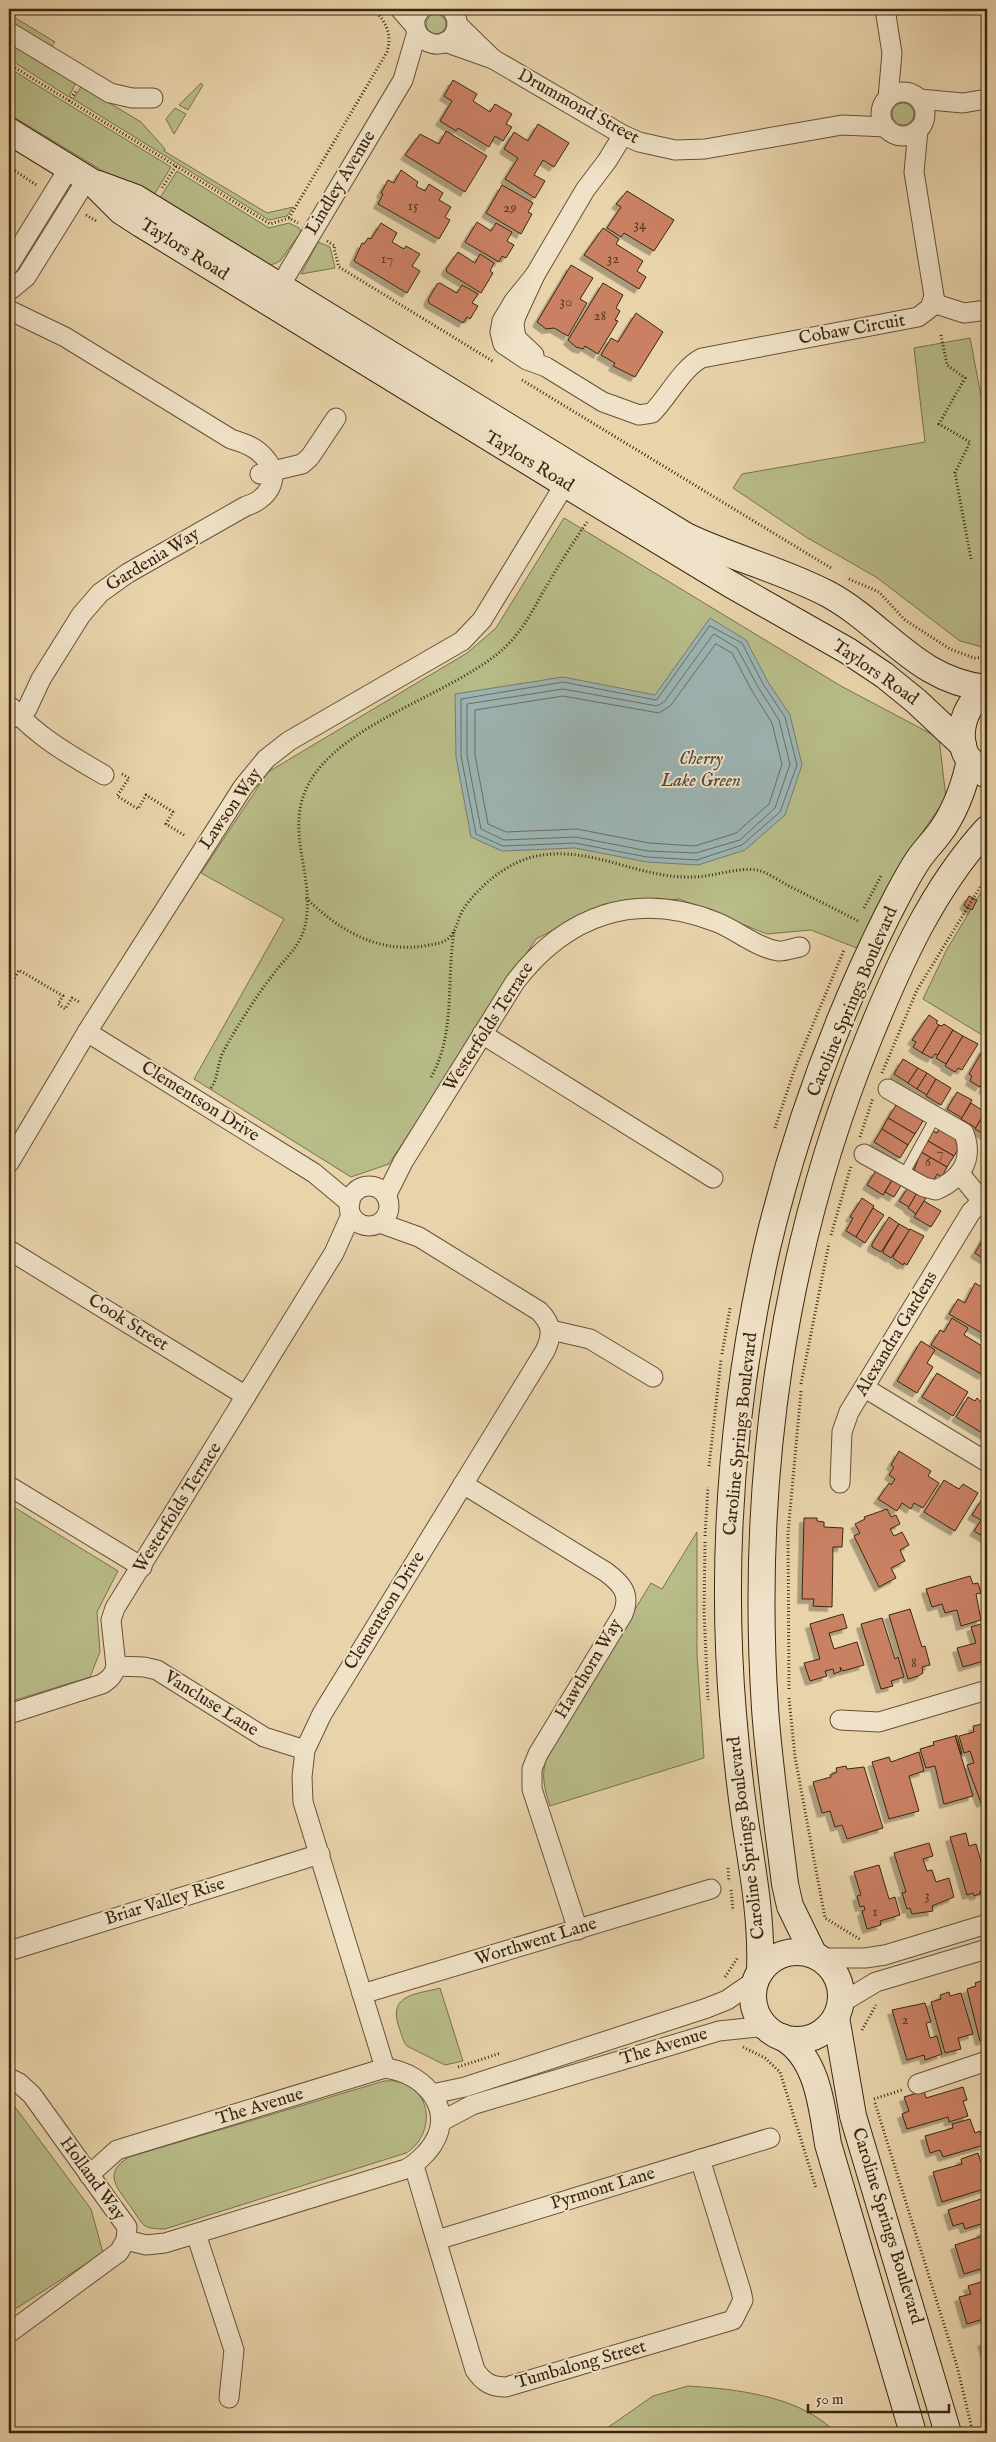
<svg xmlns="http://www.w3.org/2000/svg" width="996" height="2442" font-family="'IM FELL English',serif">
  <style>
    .green { fill: #b8bc88; stroke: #79724c }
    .water { fill: #9cb5b4; stroke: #757c72 }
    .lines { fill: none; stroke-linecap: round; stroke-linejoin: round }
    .shore { stroke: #6b6e62; stroke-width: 1 }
    .building { fill: #ca8064; stroke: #3a270f; filter: url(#shadow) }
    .lane-casing { stroke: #665236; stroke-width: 11 }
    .street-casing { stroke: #665236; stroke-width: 21 }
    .secondary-casing { stroke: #3a270f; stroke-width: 28 }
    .path { stroke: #3a270f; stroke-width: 3; stroke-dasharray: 1 2.5; stroke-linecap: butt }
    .lane { stroke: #f0e2c8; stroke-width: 9 }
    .street { stroke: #f0e2c8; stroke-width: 19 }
    .secondary { stroke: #f0e2c8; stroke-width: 26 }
    .labels { text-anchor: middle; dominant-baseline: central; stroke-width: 4; stroke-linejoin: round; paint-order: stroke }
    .number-label { font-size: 15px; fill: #5e3d24 }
    .street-label { font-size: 18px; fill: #3a270f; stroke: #f0e2c8 }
    .water-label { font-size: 19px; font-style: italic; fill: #524a38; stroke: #f0e2c8 }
  </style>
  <defs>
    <filter id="shadow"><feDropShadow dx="-4.5" dy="4.5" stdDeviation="0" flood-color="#0004"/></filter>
  </defs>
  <rect width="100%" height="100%" fill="#e8d3ab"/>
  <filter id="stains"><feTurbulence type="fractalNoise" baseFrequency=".004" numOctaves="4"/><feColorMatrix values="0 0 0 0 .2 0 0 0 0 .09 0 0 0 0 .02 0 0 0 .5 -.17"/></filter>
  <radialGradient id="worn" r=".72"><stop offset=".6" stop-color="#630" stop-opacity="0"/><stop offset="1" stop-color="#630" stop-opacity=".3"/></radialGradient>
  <g class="green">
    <circle cx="436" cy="24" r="10"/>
    <path d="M9 14 55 42 50 48 9 22Z"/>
    <path d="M9 40 76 82 69 97 9 59Z"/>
    <path d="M9 68 171 167 152 198 149 199 9 114Z"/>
    <path d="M201 83 203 85 188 110 179 105Z"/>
    <path d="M81 87H83L141 122 165 149 164 151 267 213 293 207 287 216 269 220 73 99Z"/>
    <circle cx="903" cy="114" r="11"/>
    <path d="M175 108 186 114 174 134 166 119Z"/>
    <path d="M177 171 269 228 289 223 299 228 301 232 280 261 269 266 158 201Z"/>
    <path d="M318 242 330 247 335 268 301 274Z"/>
    <path d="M970 338 987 427 986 648 960 641 876 577 806 537 733 488 742 474 925 442 914 348Z"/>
    <path d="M564 518 841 686 939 738 946 798 905 857 859 949 811 930 767 934 679 899 604 904 536 939 389 1164 351 1177 194 1079 284 919 201 873 268 772 467 653 496 628Z"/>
    <path d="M987 882V1038L923 999 946 951Z"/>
    <path d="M9 1504 118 1571 97 1612 100 1652 90 1677 9 1702Z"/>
    <path d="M697 1532V1655L704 1758 550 1806C543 1786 541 1772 548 1752L651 1583 662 1589Z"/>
    <path d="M440 1988 463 2061 445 2065 407 2046C402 2040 401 2032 398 2024 389 1994 418 1994 440 1988Z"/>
    <path d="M384 2081C389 2081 395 2080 400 2082 434 2092 434 2136 406 2153L165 2229C158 2229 151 2229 145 2226 140 2222 135 2213 131 2207 117 2188 102 2173 129 2157Z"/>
    <path d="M9 2099 91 2209 103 2253 9 2313Z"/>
    <path d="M688 2386C736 2389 801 2396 836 2433H600L653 2396Z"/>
  </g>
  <path class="water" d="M710 618 746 640 768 682 790 715 802 765 785 815 745 850 698 865 647 862 575 848 502 851 471 837 456 757 455 694 563 677 655 695Z"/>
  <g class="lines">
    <g class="shore">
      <path d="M710 626 742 643 763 684 785 717 797 765 780 812 742 845 697 860 647 857 575 843 503 846 476 834 461 756V699L563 682 656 700Z"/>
      <path d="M714 634 737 648 758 687 779 720 790 764 775 808 740 840 696 853 648 851 576 837 504 840 481 829 467 756V704L563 689 657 706 664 702Z"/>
      <path d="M716 644 732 653 752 691 772 723 782 764 769 804 736 833 695 846 649 843 577 829 506 832 488 824 475 755V710L563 696 659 713 670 706Z"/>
    </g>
  </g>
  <g class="building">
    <path d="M453 80 477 94 473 101 490 112 495 104 512 114 506 124 512 127 503 141 495 136 489 147 458 128 456 131 440 121 452 101 444 96Z"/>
    <path d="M538 124 569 143 554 167 543 160 534 175 545 181 535 198 505 179 518 158 504 149 514 132 528 141Z"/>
    <path d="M446 131 487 156 465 192 405 155 420 134 439 144Z"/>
    <path d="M401 170 418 182 416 186 425 191 429 184 443 193 439 200 451 207 445 217 450 220 439 239 378 204 383 194 381 193 388 180 394 183Z"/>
    <path d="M502 185 533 203 528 212 532 214 521 234 486 213Z"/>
    <path d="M627 191 674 220 654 251 624 233 621 237 607 228 621 207 616 204Z"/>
    <path d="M477 222 491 231 496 223 512 232 507 241 514 245 506 258 502 256 499 262 465 242Z"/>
    <path d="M381 223 397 233 392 242 404 249 406 246 420 254 412 266 420 271 407 293 354 261 362 243 364 244 368 238 371 239Z"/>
    <path d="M603 228 619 239 616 244 643 261 637 271 646 277 639 289 584 255Z"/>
    <path d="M458 252 475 263 480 254 494 263 490 271 493 273 481 293 447 272 446 269Z"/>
    <path d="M571 265 593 278 580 299 587 303 568 336 554 328 546 329 537 322Z"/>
    <path d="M440 283 457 293 462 285 478 294 472 303 478 306 470 319 467 317 463 323 429 303 428 300 437 284Z"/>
    <path d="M603 283 623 295 616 308 620 311 615 320 618 321 598 354 585 346 583 349 576 347 568 340Z"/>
    <path d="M636 313 663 332 635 377 613 366 615 363 601 355 611 338 618 342Z"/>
    <path d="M969 896 977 900 972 910 964 905Z"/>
    <path d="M929 1015 938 1021 936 1023 939 1025 922 1053 913 1047 916 1042 912 1040Z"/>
    <path d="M944 1024 953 1030 938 1055 935 1054 932 1058 922 1053 939 1025 942 1026Z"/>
    <path d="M953 1030 963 1036 946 1064 936 1058Z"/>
    <path d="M963 1036 978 1044 962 1070 958 1068 955 1072 945 1066Z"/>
    <path d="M984 1048 987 1050V1075L980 1087 970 1081 972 1076 969 1074Z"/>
    <path d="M903 1059 918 1068 908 1083 894 1074Z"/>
    <path d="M918 1068 927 1073 917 1089 908 1083Z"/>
    <path d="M927 1073 936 1079 927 1095 917 1089Z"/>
    <path d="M987 1075V1091L983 1089 985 1084 983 1082Z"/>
    <path d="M936 1079 951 1088 941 1105 926 1096Z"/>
    <path d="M957 1092 972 1100 962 1118 947 1109Z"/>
    <path d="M971 1103 985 1112 976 1128 961 1119Z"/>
    <path d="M896 1105 923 1121 915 1134 888 1118Z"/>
    <path d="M984 1114 987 1115V1136L975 1129Z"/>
    <path d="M888 1118 915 1134 908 1145 882 1129Z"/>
    <path d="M941 1126 960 1137 956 1144 960 1146 954 1156 928 1141 933 1131 937 1133Z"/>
    <path d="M882 1129 908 1145 900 1158 874 1142Z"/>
    <path d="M928 1141 954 1156 947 1167 921 1152Z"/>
    <path d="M921 1152 947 1167 942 1177 937 1174 933 1182 914 1170Z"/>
    <path d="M876 1170 892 1180 883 1195 867 1185Z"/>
    <path d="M894 1177 903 1182 894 1197 885 1192Z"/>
    <path d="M909 1186 918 1191 909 1207 899 1201Z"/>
    <path d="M917 1193 926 1198 916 1214 908 1208Z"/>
    <path d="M862 1198 874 1206 856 1237 846 1231 853 1218 850 1217Z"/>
    <path d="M924 1201 941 1211 931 1227 914 1217Z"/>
    <path d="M873 1208 884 1215 865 1243 856 1237Z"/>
    <path d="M889 1217 899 1224 881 1252 872 1247V1244Z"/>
    <path d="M899 1224 910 1230 891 1258 883 1253V1251Z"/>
    <path d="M910 1229 924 1236 907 1265 904 1263 903 1265 894 1259 893 1257Z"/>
    <path d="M987 1232V1261L975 1253Z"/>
    <path d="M975 1283 987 1290V1336L949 1314 958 1299 965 1303Z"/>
    <path d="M952 1318 968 1328 964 1335 987 1349V1368L983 1375 931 1345 940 1330 944 1332Z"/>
    <path d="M921 1341 935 1350 927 1363 933 1367 917 1393 897 1381Z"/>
    <path d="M937 1373 968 1392 953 1416 922 1397Z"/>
    <path d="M968 1397 975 1401 977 1398 987 1408V1436L956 1417Z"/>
    <path d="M899 1451 931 1471 928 1476 939 1483 923 1508 914 1503 911 1509 902 1503 897 1511 878 1499 889 1483 891 1485 895 1479 889 1475 894 1467 891 1465Z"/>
    <path d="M944 1480 959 1489 963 1484 978 1493 955 1531 924 1512Z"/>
    <path d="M982 1499 987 1502V1539L974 1531 981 1520 972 1515Z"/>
    <path d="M887 1509 891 1517 896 1515 900 1524 890 1529 894 1536 902 1532 909 1545 900 1550 905 1561 891 1568 896 1578 879 1587 854 1536 860 1533 855 1524 865 1519 864 1517Z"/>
    <path d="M804 1518H817V1521L824 1522V1527L843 1528 842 1547H833L832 1607 813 1606 814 1599H802Z"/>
    <path d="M970 1576 973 1584 978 1583 981 1593 976 1594 981 1620 961 1626 957 1610 945 1613 942 1604 932 1607 926 1589Z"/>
    <path d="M910 1609 922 1647 925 1646 930 1665 922 1667 923 1673 918 1676 908 1679 889 1615Z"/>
    <path d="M843 1614 847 1628 829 1633 834 1649 857 1642 864 1665 843 1671 840 1667 841 1671 834 1674 833 1669 825 1671 827 1676 810 1681 804 1663 820 1659 810 1624Z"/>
    <path d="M882 1618 895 1659 898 1657 904 1677 891 1681 893 1686 881 1689 861 1624Z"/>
    <path d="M987 1622V1660L963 1667 957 1648 976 1643 971 1627Z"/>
    <path d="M987 1723V1801L981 1803 967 1765 974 1763 970 1751 964 1753 959 1736 974 1732 973 1726Z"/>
    <path d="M957 1735 962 1754H961L955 1736Z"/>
    <path d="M955 1736 973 1796 944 1804 935 1766 926 1768 920 1749 934 1745 933 1742Z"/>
    <path d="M919 1752 924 1771 909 1776 919 1811 889 1819 872 1762 889 1757 891 1762Z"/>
    <path d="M846 1766 847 1769 864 1767 883 1828 847 1839 842 1825 835 1827 830 1811 822 1813 813 1782 831 1777 830 1775 837 1772 836 1768Z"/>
    <path d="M966 1833 969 1846 976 1844 982 1865 987 1864V1891H980V1894L974 1896 973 1893 967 1895 950 1837Z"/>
    <path d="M929 1843 933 1856 923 1859 927 1871 932 1870 936 1882 949 1878 954 1897 932 1906 933 1911 912 1914 910 1908 907 1909 902 1893 906 1892 894 1853Z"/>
    <path d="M879 1865 889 1899 895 1897 900 1915 880 1921 881 1925 867 1929 862 1911 865 1910 864 1906 860 1907 857 1896 861 1895 854 1872Z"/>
    <path d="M984 1980 985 1984 987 1983V2039L980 2041 967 1989 976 1986 975 1983Z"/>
    <path d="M949 1992 950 1996 961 1993 973 2034 958 2038 961 2049 945 2053 931 2002 941 1999 940 1995Z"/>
    <path d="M925 2003 931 2022 926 2023 930 2038 937 2036 942 2054 925 2060 924 2055 907 2060 892 2010Z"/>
    <path d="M963 2087 967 2100 963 2101 968 2116 949 2122 948 2117 907 2129 902 2114 909 2111 904 2097 924 2091 926 2098Z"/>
    <path d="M970 2119 975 2133 980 2131 984 2145 943 2157 940 2150 930 2153 925 2136 953 2128 952 2124Z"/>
    <path d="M978 2153 983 2169H987V2188L942 2202 933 2172 962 2164 961 2159Z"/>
    <path d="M987 2197V2222L965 2229 963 2223 953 2226 948 2210Z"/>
    <path d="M987 2229V2267L964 2274 955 2245 983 2236 981 2231Z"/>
    <path d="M987 2280V2318L967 2324 959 2297 971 2294 968 2286Z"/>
    <path d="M987 2340V2358L982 2342Z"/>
  </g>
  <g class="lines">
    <g class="lane-casing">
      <path id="lane" d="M903 1176 936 1116"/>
    </g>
    <g class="street-casing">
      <g id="street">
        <path d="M400 9 415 26"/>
        <path d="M421 9C398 35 445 61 456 30 459 22 456 15 451 9"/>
        <path d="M885 9 892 53 888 98"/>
        <path d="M457 24 492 58"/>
        <path d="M9 32 110 93 132 98H153"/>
        <path d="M445 42 493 59 623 135 639 142 675 150 705 149 842 125 886 127"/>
        <circle cx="903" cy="114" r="22"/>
        <path d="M919 99 963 103 987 99"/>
        <path d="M9 265 69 168"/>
        <path d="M535 275 514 301 502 321 500 332 503 344 527 360 546 367 603 402 639 415 652 413C668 397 683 367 702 358L918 317 930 308 934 296 914 172 918 130"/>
        <path d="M280 286 403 80 417 32"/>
        <path d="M9 291 26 277 87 179"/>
        <path d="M933 303 964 313 987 310"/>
        <path d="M9 310 65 337 231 439C244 443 256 447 265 458 283 478 267 500 246 506L128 573 100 593 81 615 41 679 27 709 9 720"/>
        <path d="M534 355 516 338 514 324 516 316 535 275 585 190 607 161 623 135"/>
        <path d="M260 474 302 464 310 457 336 418"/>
        <path d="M12 708C39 738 70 755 104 775"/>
        <path d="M87 1032 314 1173 350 1203"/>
        <path d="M482 1034 713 1178"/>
        <path d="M864 1154 924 1187 936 1190C961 1179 974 1160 964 1133L888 1089"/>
        <path d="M9 1163 87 1032 243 787 266 759 289 741 462 641 482 620 565 484"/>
        <path d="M960 1174 982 1201"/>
        <circle cx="369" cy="1206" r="20"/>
        <path d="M386 1196 403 1162 515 982C566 915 636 890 716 922 737 930 755 947 778 951 784 952 793 948 800 947"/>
        <path d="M380 1223 419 1237 539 1311C552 1324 553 1334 545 1351L322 1714 305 1750 302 1777 303 1802 385 2068"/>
        <path d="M9 1250 246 1396"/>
        <path d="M551 1330 590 1339 653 1377"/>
        <path d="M865 1388 987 1462"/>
        <path d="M840 1483 842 1432 849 1412 971 1212 982 1201 987 1200"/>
        <path d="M463 1484 606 1572C622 1584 631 1594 623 1614L538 1754 532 1769V1789L578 1930"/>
        <path d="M9 1486 142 1567"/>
        <path d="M116 1666 144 1667 157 1670 264 1737 305 1750"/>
        <path d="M9 1714 102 1684C110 1679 114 1675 116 1666L111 1620 115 1608 334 1253 351 1215"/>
        <path d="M840 1720 879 1722 987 1690"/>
        <path d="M9 1951 320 1854"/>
        <path d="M820 1958H865L885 1955 987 1924"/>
        <path d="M362 1994 711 1889"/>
        <path d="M841 2003 876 1982 987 1949"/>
        <path d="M9 2078 19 2083 32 2095 127 2227 126 2240 119 2252 9 2333"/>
        <path d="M918 2084 987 2061"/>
        <path d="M432 2094 465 2087 707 2008 727 2000 756 1980"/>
        <path d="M442 2121 472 2105 719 2031 757 2027 774 2033"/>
        <path d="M414 2166 475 2370C483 2382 491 2387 506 2387L733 2320 743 2300 741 2291 700 2159"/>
        <path d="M89 2175 117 2150 385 2068C427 2073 460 2114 427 2152 420 2159 415 2165 406 2169L165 2243 146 2245 126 2240"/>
        <path d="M196 2234 234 2350 229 2398"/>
        <path d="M437 2240 770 2138"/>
      </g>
    </g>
    <g class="secondary-casing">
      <g id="secondary">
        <path d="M9 131 92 182 121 211 141 224 565 484 730 584 848 651 884 675 916 701 963 745"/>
        <path d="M98 184 136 198 686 536C732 558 782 570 828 594 885 625 917 681 986 688"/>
        <path d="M987 688C957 709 950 757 987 775"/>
        <circle cx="797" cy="1996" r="44"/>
        <path d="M814 1955 790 1906 785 1884C778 1826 769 1766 765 1708 750 1479 783 1247 870 1035 900 962 933 888 987 829"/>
        <path d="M760 1972C762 1920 753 1872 745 1821 740 1786 736 1750 733 1714 720 1559 733 1400 767 1248 794 1134 835 1021 887 916 897 897 906 878 918 860 924 851 931 844 938 835 955 813 964 788 970 760"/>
        <path d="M836 2017 853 2116 948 2433"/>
        <path d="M782 2037C818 2057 822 2108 828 2144L913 2433"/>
      </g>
    </g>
    <g class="path">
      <path d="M9 64 176 166 162 188"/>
      <path d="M69 101 76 91"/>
      <path d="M176 166 270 224 289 218 298 223"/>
      <path d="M9 167 38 186"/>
      <path d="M86 215 98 222"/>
      <path d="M289 218 387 52C392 36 387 23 376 12L378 9"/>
      <path d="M327 241 335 246 334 249 339 267 494 362"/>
      <path d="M941 335 947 365 965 378 939 424 970 442 955 473 971 559"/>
      <path d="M522 380 831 568"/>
      <path d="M849 579 879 592 905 620 950 649 974 658 987 657"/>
      <path d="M122 774 129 778 117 796 138 809 146 795 173 812 166 824 184 835"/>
      <path d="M306 898C339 930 376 953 424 946 433 944 442 944 449 938 457 930 458 917 464 908 480 885 509 861 537 856 591 845 639 879 693 877 713 877 736 867 757 870 767 872 778 880 787 885 811 897 835 909 858 921"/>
      <path d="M864 908 881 876"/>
      <path d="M9 976 14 979 19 970 63 996 58 1004 65 1009 72 998 81 1003"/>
      <path d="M882 1073 917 990 987 876"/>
      <path d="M431 1077C456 1034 446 980 454 932"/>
      <path d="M211 1088C219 1076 217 1064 223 1052 237 1026 260 990 279 967 290 954 301 943 305 926 317 873 279 826 314 775 351 722 445 695 496 655 518 638 530 616 543 592 557 568 572 544 587 522"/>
      <path d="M775 1128 796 1065 844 950"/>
      <path d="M860 1137 873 1098"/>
      <path d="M831 1235 851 1166"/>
      <path d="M722 1354 730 1308"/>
      <path d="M801 1384 829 1243"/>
      <path d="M709 1466 721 1360"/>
      <path d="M705 1536 708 1487"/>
      <path d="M705 1542 704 1611 708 1700"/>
      <path d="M789 1689 788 1533 801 1391"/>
      <path d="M789 1698 795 1757 825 1918 861 1940"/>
      <path d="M728 1868 729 1882"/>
      <path d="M731 1890 733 1911"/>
      <path d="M725 1977 738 1957"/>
      <path d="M862 2030 876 2005"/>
      <path d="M743 2047 765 2058 780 2072 816 2188"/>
      <path d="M458 2067 501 2053"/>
      <path d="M874 2099 902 2090"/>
      <path d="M875 2103 957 2366 973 2433"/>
    </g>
    <use href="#lane" class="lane"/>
    <use href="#street" class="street"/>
    <use href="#secondary" class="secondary"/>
  </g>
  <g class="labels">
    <g class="number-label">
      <text x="413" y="205">15</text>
      <text x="510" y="207">29</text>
      <text x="640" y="224">34</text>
      <text x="387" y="258">17</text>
      <text x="613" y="258">32</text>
      <text x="566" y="301">30</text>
      <text x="600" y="315">28</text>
      <text x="940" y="1152">7</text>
      <text x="928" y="1161">6</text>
      <text x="914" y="1662">8</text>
      <text x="927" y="1895">3</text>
      <text x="875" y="1911">1</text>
      <text x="905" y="2019">2</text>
    </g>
    <g class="street-label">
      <text transform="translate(578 107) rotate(29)">Drummond Street</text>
      <text transform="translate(341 183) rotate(-59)">Lindley Avenue</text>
      <text transform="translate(184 250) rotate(32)">Taylors Road</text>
      <text transform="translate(852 330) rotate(-10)">Cobaw Circuit</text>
      <text transform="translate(529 462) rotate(31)">Taylors Road</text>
      <text transform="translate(153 560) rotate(-31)">Gardenia Way</text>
      <text transform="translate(875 673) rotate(35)">Taylors Road</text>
      <text transform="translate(231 809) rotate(-55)">Lawson Way</text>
      <text transform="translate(853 1002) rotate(-67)">Caroline Springs Boulevard</text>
      <text transform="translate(489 1027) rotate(-57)">Westerfolds Terrace</text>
      <text transform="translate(200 1102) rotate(32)">Clementson Drive</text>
      <text transform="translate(128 1323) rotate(32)">Cook Street</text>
      <text transform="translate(897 1334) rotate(-59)">Alexandra Gardens</text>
      <text transform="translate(741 1434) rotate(-84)">Caroline Springs Boulevard</text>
      <text transform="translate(178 1508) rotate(-58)">Westerfolds Terrace</text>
      <text transform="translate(385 1611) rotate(-58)">Clementson Drive</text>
      <text transform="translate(589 1669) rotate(-59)">Hawthorn Way</text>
      <text transform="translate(211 1704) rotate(32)">Vancluse Lane</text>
      <text transform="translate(747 1838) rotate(-97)">Caroline Springs Boulevard</text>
      <text transform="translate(165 1902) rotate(-17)">Briar Valley Rise</text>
      <text transform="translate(536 1942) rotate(-17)">Worthwent Lane</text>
      <text transform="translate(664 2047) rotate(-17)">The Avenue</text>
      <text transform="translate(260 2107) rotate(-17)">The Avenue</text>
      <text transform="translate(92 2179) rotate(54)">Holland Way</text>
      <text transform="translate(603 2189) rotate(-17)">Pyrmont Lane</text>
      <text transform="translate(887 2226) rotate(73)">Caroline Springs Boulevard</text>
      <text transform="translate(581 2365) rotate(-16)">Tumbalong Street</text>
    </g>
    <g class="water-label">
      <text x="701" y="759">Cherry<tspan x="701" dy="22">Lake Green</tspan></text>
    </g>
  </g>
  <rect width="996" height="2442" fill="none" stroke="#e8d3ab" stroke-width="30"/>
  <rect x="10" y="10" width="976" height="2422" fill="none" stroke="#3a270f" stroke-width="2.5"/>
  <rect x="15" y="15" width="966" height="2412" fill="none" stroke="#3a270f"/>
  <path d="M808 2404v8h141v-8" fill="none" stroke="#3a270f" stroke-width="2.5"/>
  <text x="816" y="2404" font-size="15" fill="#3a270f" stroke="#f0e2c8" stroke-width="4" paint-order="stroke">50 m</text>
  <rect width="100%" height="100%" filter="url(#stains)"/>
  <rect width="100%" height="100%" fill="url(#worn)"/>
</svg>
